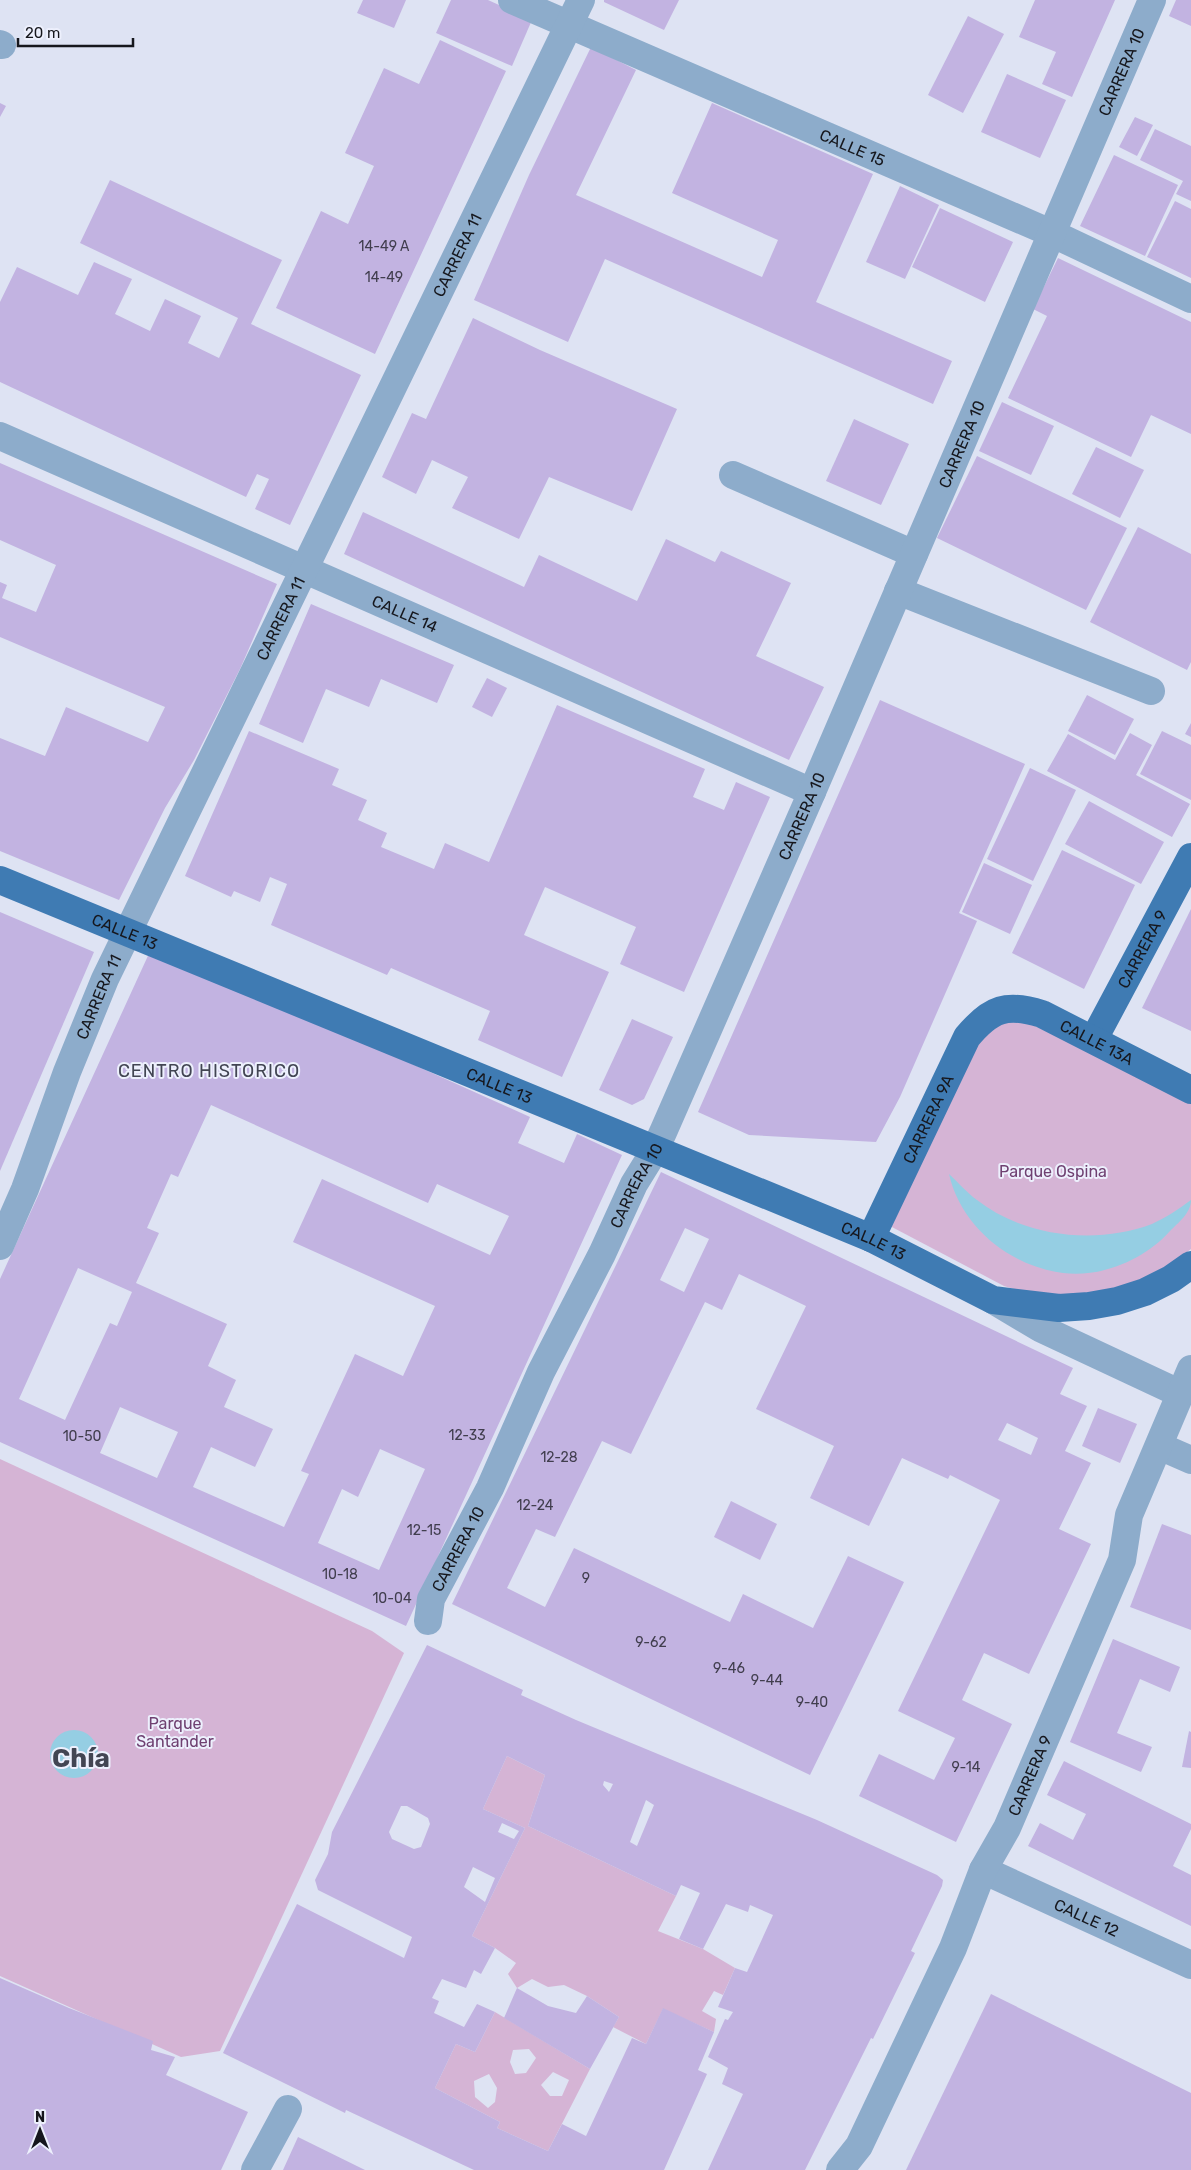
<svg xmlns="http://www.w3.org/2000/svg" width="1191" height="2170" font-family="Rubik,sans-serif">
  <style>
    .green { fill: #d5b4d5; fill-rule: evenodd }
    .water { fill: #95cee3 }
    .building { fill: #c2b3e1; fill-rule: evenodd }
    .lines { fill: none; stroke-linecap: round; stroke-linejoin: round }
    .minor { stroke: #8daccb; stroke-width: 28 }
    .major { stroke: #3f7bb3; stroke-width: 28 }
    .labels { text-anchor: middle; dominant-baseline: central; stroke-width: 4; stroke-linejoin: round; paint-order: stroke }
    .number-label { font-size: 14px; fill: #413e4e }
    .street-label { font-size: 16px; fill: #16171d; stroke: #edf0fd }
    .park-label { font-size: 16px; fill: #6f4071; stroke: #edf0fd }
    .neighbourhood-label { font-size: 18px; letter-spacing: 1px; fill: #424553; stroke: #edf0fd }
    .town-label { font-size: 26px; font-weight: bold; fill: #424553; stroke: #edf0fd }
  </style>
  <rect width="100%" height="100%" fill="#dee3f3"/>
  <g class="green">
    <path d="M1011 1020 1027 1022 1191 1102V1249L1160 1273 1103 1295 1031 1294 1004 1286 890 1226 979 1039 994 1025Z"/>
    <path d="M0 1459 372 1631 404 1653 220 2051 181 2057 0 1976Z"/>
    <path d="M507 1756 545 1775 528 1826 676 1896 658 1931 703 1949 735 1968 723 1995 714 1991 702 2011 716 2019 714 2032 663 2009 646 2044 613 2027 619 2017 587 1996 564 1985 548 1987 532 1979 517 1988 508 1974 516 1963 495 1948 472 1936 525 1828 483 1809Z"/>
    <path d="M495 2012 590 2069 548 2151 497 2128 500 2122 435 2088 456 2044 475 2052ZM529 2049 536 2058 526 2073 515 2074 510 2062 513 2050ZM553 2072 569 2080 562 2096H550L541 2085ZM489 2074 497 2088 495 2102 488 2108 475 2097 474 2081Z"/>
  </g>
  <g class="water">
    <path d="M949 1174C958 1182 967 1193 977 1200 1024 1237 1096 1245 1152 1224 1165 1218 1179 1209 1191 1200 1191 1213 1178 1223 1170 1231 1145 1259 1102 1278 1063 1273 1010 1266 961 1227 949 1174Z"/>
    <circle cx="74" cy="1754" r="24"/>
  </g>
  <g class="building">
    <path d="M363 0H406L394 28 357 13Z"/>
    <path d="M451 0H488L532 20 512 66 436 33Z"/>
    <path d="M604 0H679L664 30 604 2Z"/>
    <path d="M1035 0H1115L1072 97 1042 84 1056 52 1019 37Z"/>
    <path d="M1176 0H1191V26L1169 16Z"/>
    <path d="M968 16 1004 34 963 113 928 95Z"/>
    <path d="M440 40 506 71 375 354 276 308 321 211 348 224 374 166 345 153 384 68 419 84Z"/>
    <path d="M591 47 636 70 576 195 762 277 778 240 672 193 712 103 873 174 816 302 952 361 933 404 605 259 568 342 474 300 529 175Z"/>
    <path d="M1007 74 1066 100 1040 158 981 132Z"/>
    <path d="M0 103 6 106 0 117Z"/>
    <path d="M1135 117 1153 125 1137 156 1119 147Z"/>
    <path d="M1155 129 1191 146V201L1176 194 1183 181 1140 160Z"/>
    <path d="M1114 155 1178 185 1145 256 1080 226Z"/>
    <path d="M110 180 282 260 251 324 361 375 290 525 255 509 269 479 257 474 246 497 0 382V302L17 267 78 295 94 262 132 279 115 314 150 331 165 299 201 316 188 343 219 358 238 318 80 243Z"/>
    <path d="M900 186 939 205 905 279 866 262Z"/>
    <path d="M1175 201 1191 209V278L1147 257Z"/>
    <path d="M940 208 1013 242 985 302 912 267Z"/>
    <path d="M1058 258 1191 322V434L1151 415 1131 457 1008 398 1047 316 1033 309Z"/>
    <path d="M473 318 540 350 677 409 632 511 549 477 519 539 452 508 468 477 432 460 416 494 382 477 412 413 426 419Z"/>
    <path d="M1002 402 1054 426 1031 475 979 451Z"/>
    <path d="M854 419 909 444 881 505 826 481Z"/>
    <path d="M1096 447 1144 470 1120 518 1072 494Z"/>
    <path d="M977 456 1127 528 1086 610 937 538Z"/>
    <path d="M0 463 277 584 240 669 194 760 165 808 119 900 0 851V738L45 756 66 707 148 742 165 707 0 637V582L7 585 2 598 36 612 56 565 0 540Z"/>
    <path d="M363 512 524 587 539 555 637 601 666 539 715 562 721 551 791 583 756 656 824 687 789 760 344 554Z"/>
    <path d="M1138 527 1191 554V662L1187 670 1090 622Z"/>
    <path d="M311 604 454 665 437 703 381 679 369 707 326 689 303 743 259 724Z"/>
    <path d="M487 678 507 688 492 717 472 707Z"/>
    <path d="M1087 695 1134 719 1115 755 1068 731Z"/>
    <path d="M880 700 1025 764 959 913 977 921 900 1097 876 1142 749 1135 698 1112Z"/>
    <path d="M557 705 705 769 693 797 724 810 736 782 770 797 684 992 620 964 636 927 545 887 524 935 609 972 562 1077 478 1040 490 1011 391 968 387 975 271 925 287 884 270 877 260 902 234 891 231 897 185 876 249 731 339 769 332 785 367 800 358 820 387 833 381 847 434 869 445 843 489 862Z"/>
    <path d="M1191 723V737L1185 734Z"/>
    <path d="M1162 731 1191 745V800L1140 774Z"/>
    <path d="M1130 733 1152 745 1136 775 1190 804 1172 837 1047 771 1068 734 1115 760Z"/>
    <path d="M1030 768 1076 790 1033 881 987 859Z"/>
    <path d="M1089 801 1164 842 1141 884 1065 844Z"/>
    <path d="M1062 850 1135 885 1084 989 1012 953Z"/>
    <path d="M984 863 1032 885 1010 934 962 912Z"/>
    <path d="M1191 909V1031L1142 1008Z"/>
    <path d="M0 912 94 952 0 1171Z"/>
    <path d="M152 947 530 1117 518 1143 564 1163 577 1134 622 1155 406 1626 0 1442V1279ZM211 1105 428 1203 437 1184 509 1216 490 1255 322 1179 293 1242 435 1306 403 1376 355 1354 301 1471 309 1474 284 1527 193 1487 211 1447 255 1467 273 1429 224 1407 236 1380 208 1366 227 1324 136 1283 159 1233 147 1228 171 1174 178 1177ZM78 1268 132 1292 117 1326 110 1323 65 1420 19 1399ZM120 1407 178 1432 157 1478 100 1453ZM380 1449 425 1469 379 1570 318 1543 342 1489 358 1497Z"/>
    <path d="M632 1019 673 1037 644 1099 632 1105 599 1090Z"/>
    <path d="M661 1172 1073 1368 1060 1394 1087 1406 1065 1451 1091 1463 1059 1529 1091 1544 1029 1674 984 1653 962 1700 1012 1724 956 1842 859 1796 879 1754 934 1780 955 1738 898 1711 1000 1500 950 1475 948 1479 902 1458 869 1526 810 1498 834 1446 756 1409 806 1306 739 1274 722 1310 705 1302 631 1454 602 1441 555 1537 536 1529 507 1588 545 1607 574 1548 730 1622 743 1594 813 1628 848 1556 904 1582 810 1775 452 1604ZM685 1228 709 1239 684 1292 660 1280ZM1007 1423 1038 1438 1031 1455 998 1440Z"/>
    <path d="M1098 1408 1137 1424 1120 1463 1082 1446Z"/>
    <path d="M731 1501 777 1524 760 1560 714 1537Z"/>
    <path d="M1162 1524 1191 1535V1630L1130 1607Z"/>
    <path d="M1113 1639 1180 1667 1170 1692 1140 1679 1117 1733 1152 1747 1141 1772 1070 1742Z"/>
    <path d="M427 1645 523 1690 521 1695 576 1720 817 1820 937 1875 943 1880 942 1886 911 1951 915 1953 873 2039 871 2038 805 2170H708L743 2094 722 2084 728 2068 708 2057 725 2019 728 2020 733 2012 718 2007 735 1968 747 1972 773 1915 750 1905 748 1912 726 1904 703 1949 679 1939 700 1893 681 1885 676 1896 528 1826 545 1775 507 1756 483 1809 525 1828 472 1936 495 1948 481 1974 474 1970 466 1988 442 1979 432 1998 439 2001 434 2013 464 2027 477 2004 495 2012 475 2052 456 2044 435 2088 500 2122 497 2128 548 2151 562 2124 586 2136 632 2038 646 2044 663 2008 714 2032 698 2070 707 2074 664 2170H474L346 2110 345 2113 223 2053 297 1904 404 1958 412 1937 318 1890 315 1880 328 1854 332 1832ZM604 1781 613 1784 609 1792 603 1785ZM646 1800 654 1805 637 1846 630 1842ZM401 1806H407L428 1818 430 1824 421 1847 414 1849 392 1839 389 1832ZM502 1823 519 1831 514 1839 498 1832ZM473 1867 495 1878 485 1902 464 1887Z"/>
    <path d="M1189 1731 1191 1732V1768L1182 1767Z"/>
    <path d="M1064 1761 1191 1824V1829L1173 1866 1191 1875V1926L1028 1846 1040 1823 1073 1840 1086 1814 1047 1795Z"/>
    <path d="M0 1978 69 2008 153 2041 151 2050 175 2057 166 2075 248 2112 221 2170H0Z"/>
    <path d="M517 1988 548 2006 576 2013 587 1996 619 2017 590 2069 504 2018Z"/>
    <path d="M991 1994 1191 2093V2170H906Z"/>
    <path d="M298 2137 365 2170H283Z"/>
  </g>
  <g class="lines">
    <g class="minor">
      <path id="s1" d="M512 0 1051 233 1191 299"/>
      <path d="M0 44 2 45"/>
      <path id="s2" d="M0 436 812 792"/>
      <path d="M733 475 914 554"/>
      <path d="M898 591 1151 691"/>
      <path id="s3" d="M0 1246 25 1189 67 1072 105 979 581 0"/>
      <path d="M993 1300 1040 1328 1181 1394"/>
      <path d="M1159 1446 1191 1460"/>
      <path id="s4" d="M428 1621 431 1599 490 1488 541 1372 602 1254 634 1184 655 1150 664 1130 812 792 1152 0"/>
      <path id="s5" d="M983 1870 1191 1965"/>
      <path d="M255 2170 288 2109"/>
      <path id="s6" d="M840 2170 859 2146 953 1948 983 1870 1007 1828 1122 1560 1129 1515 1191 1369"/>
    </g>
    <g class="major">
      <path id="s7" d="M0 880 871 1238 993 1300 1059 1308 1089 1306 1117 1301 1145 1292 1171 1279 1191 1265"/>
      <path id="s8" d="M1094 1039 1191 857"/>
      <path id="s9" d="M871 1238 967 1037C991 1008 1007 1003 1042 1014L1191 1090"/>
    </g>
  </g>
  <g class="labels">
    <g class="number-label">
      <text x="384" y="246">14-49 A</text>
      <text x="384" y="277">14-49</text>
      <text x="467" y="1435">12-33</text>
      <text x="82" y="1436">10-50</text>
      <text x="559" y="1457">12-28</text>
      <text x="535" y="1505">12-24</text>
      <text x="424" y="1530">12-15</text>
      <text x="340" y="1574">10-18</text>
      <text x="586" y="1578">9</text>
      <text x="392" y="1598">10-04</text>
      <text x="651" y="1642">9-62</text>
      <text x="729" y="1668">9-46</text>
      <text x="767" y="1680">9-44</text>
      <text x="812" y="1702">9-40</text>
      <text x="966" y="1767">9-14</text>
    </g>
    <g class="street-label">
      <text stroke="none"><textPath href="#s4" startOffset="1699">CARRERA 10</textPath></text>
      <text stroke="none"><textPath href="#s1" startOffset="371">CALLE 15</textPath></text>
      <text stroke="none"><textPath href="#s3" startOffset="1092">CARRERA 11</textPath></text>
      <text stroke="none"><textPath href="#s4" startOffset="1294">CARRERA 10</textPath></text>
      <text stroke="none"><textPath href="#s2" startOffset="442">CALLE 14</textPath></text>
      <text stroke="none"><textPath href="#s3" startOffset="688">CARRERA 11</textPath></text>
      <text stroke="none"><textPath href="#s4" startOffset="889">CARRERA 10</textPath></text>
      <text stroke="none"><textPath href="#s7" startOffset="135">CALLE 13</textPath></text>
      <text stroke="none"><textPath href="#s8" startOffset="102">CARRERA 9</textPath></text>
      <text stroke="none"><textPath href="#s3" startOffset="268">CARRERA 11</textPath></text>
      <text stroke="none"><textPath href="#s9" startOffset="370">CALLE 13A</textPath></text>
      <text stroke="none"><textPath href="#s7" startOffset="540">CALLE 13</textPath></text>
      <text stroke="none"><textPath href="#s9" startOffset="132">CARRERA 9A</textPath></text>
      <text stroke="none"><textPath href="#s4" startOffset="484">CARRERA 10</textPath></text>
      <text stroke="none"><textPath href="#s7" startOffset="945">CALLE 13</textPath></text>
      <text stroke="none"><textPath href="#s4" startOffset="79">CARRERA 10</textPath></text>
      <text stroke="none"><textPath href="#s6" startOffset="439">CARRERA 9</textPath></text>
      <text stroke="none"><textPath href="#s5" startOffset="114">CALLE 12</textPath></text>
    </g>
    <g class="park-label">
      <text x="1053" y="1171">Parque Ospina</text>
      <text x="175" y="1723">Parque<tspan x="175" dy="18">Santander</tspan></text>
    </g>
    <g class="neighbourhood-label">
      <text x="209" y="1071">CENTRO HISTORICO</text>
    </g>
    <g class="town-label">
      <text x="81" y="1758">Chía</text>
    </g>
  </g>
  <g transform="translate(40 2130)" stroke="#edf0fd" stroke-width="4" paint-order="stroke">
  <path d="M0-4L9 19L0 12L-9 19Z" fill="#16171d"/>
  <text y="-8" font-size="14" font-weight="bold" text-anchor="middle" fill="#16171d">N</text>
  </g>
  <path d="M18 38v8h115v-8" fill="none" stroke="#16171d" stroke-width="2.5"/>
  <text x="25" y="38" font-size="15" fill="#16171d" stroke="#edf0fd" stroke-width="4" paint-order="stroke">20 m</text>
</svg>
